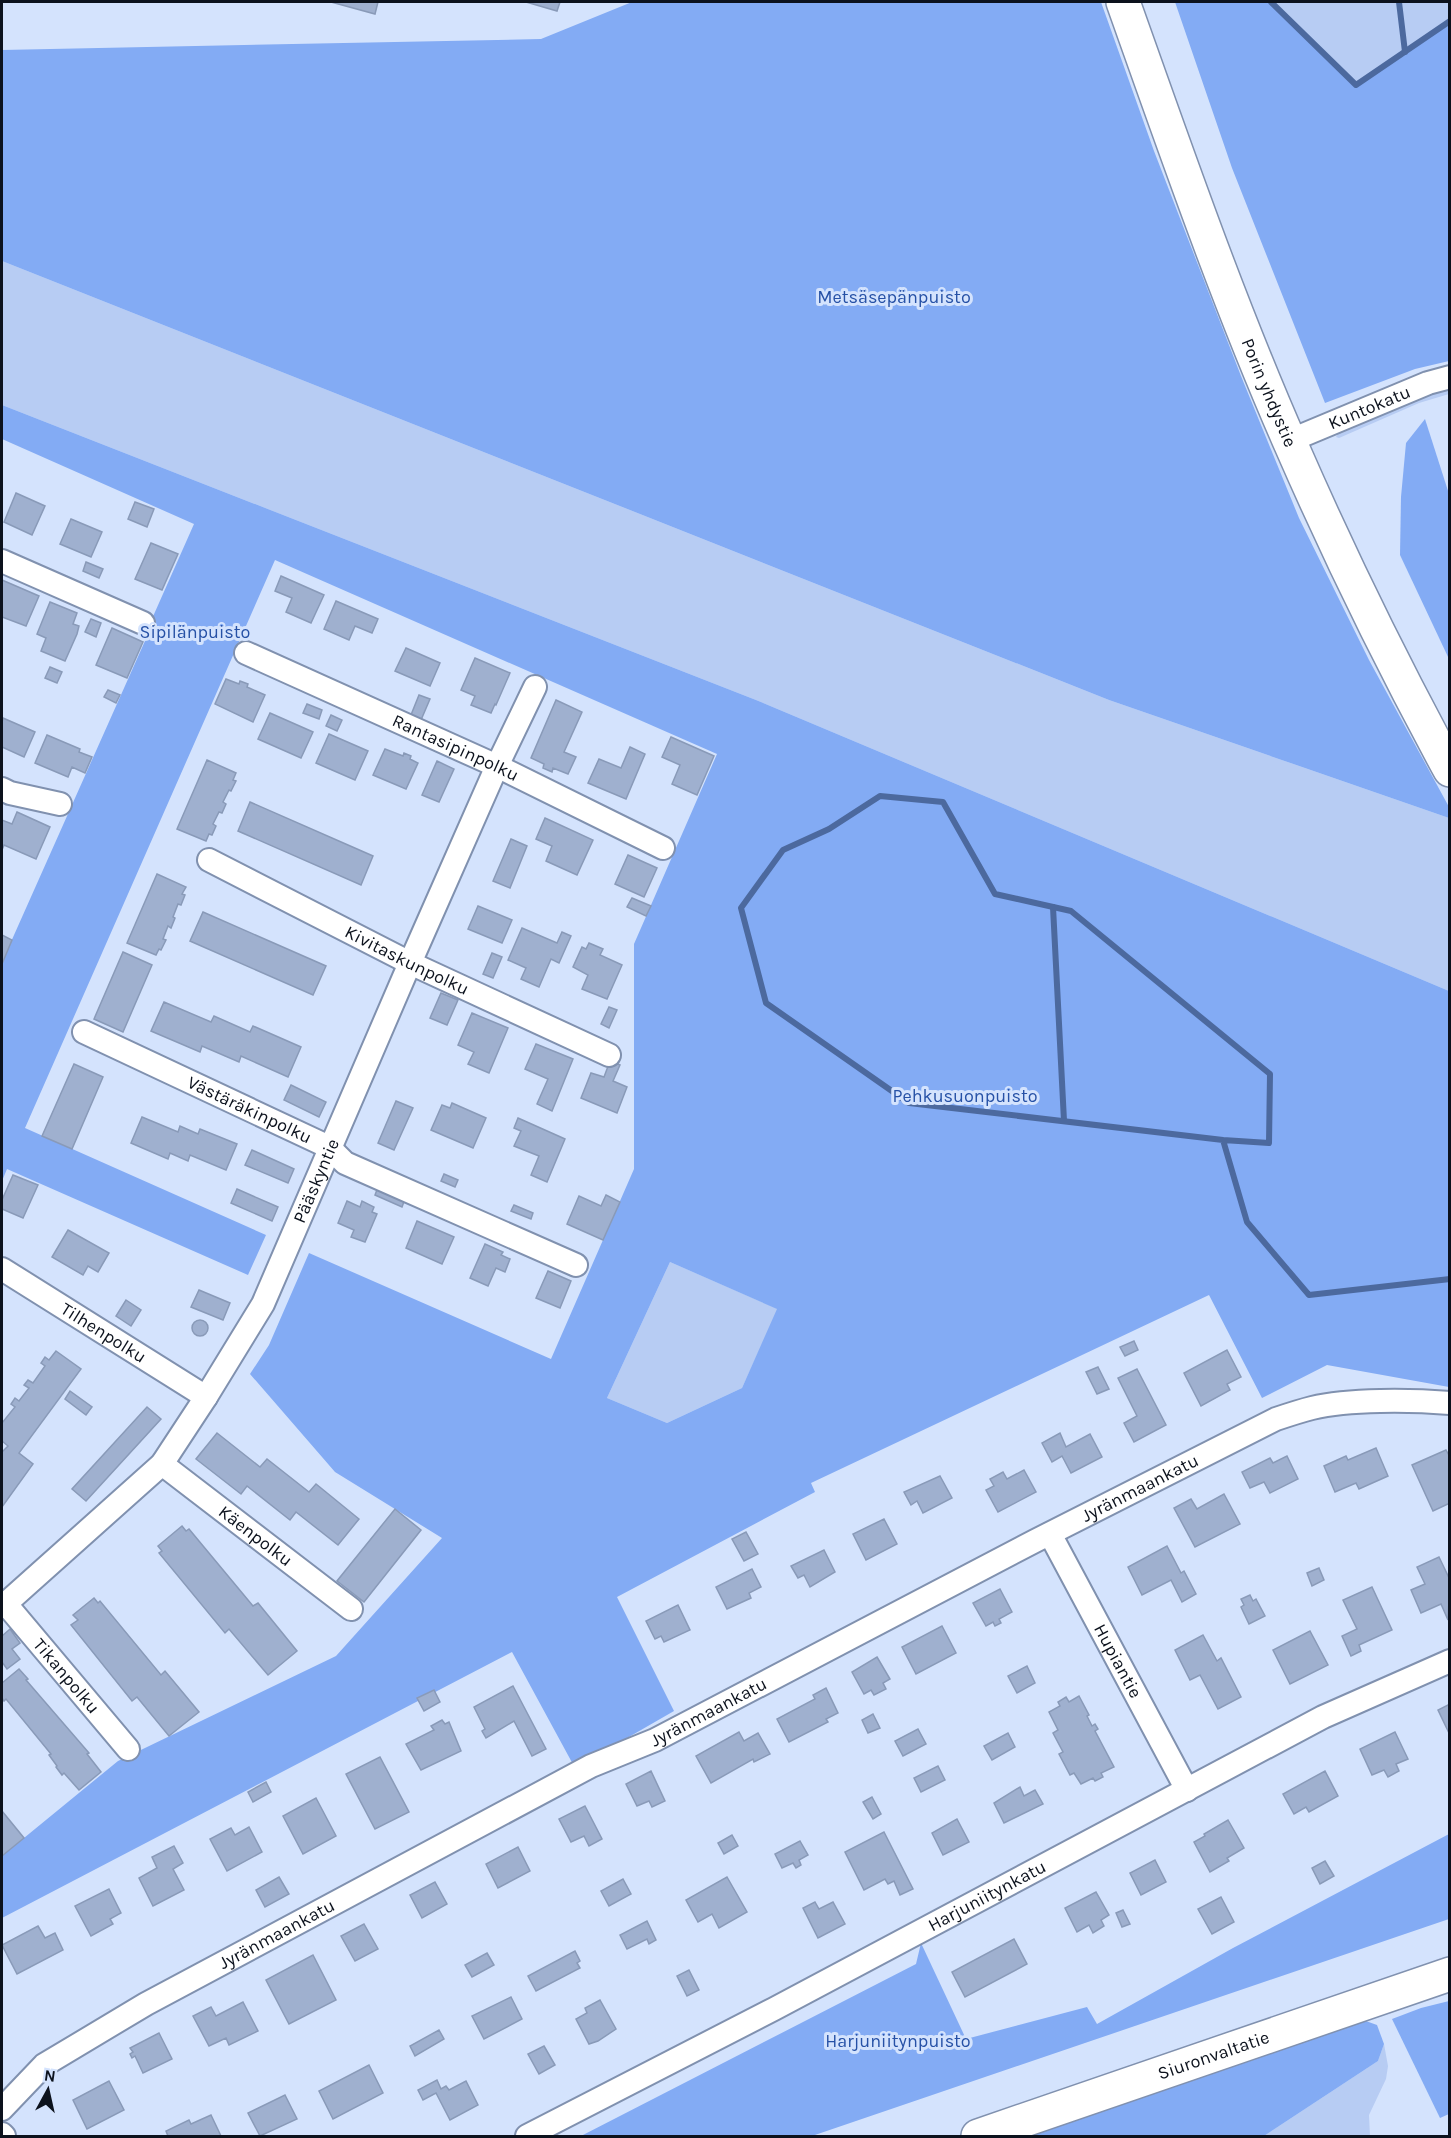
<svg xmlns="http://www.w3.org/2000/svg" width="1451" height="2138" font-family="Karla,sans-serif">
  <style>
    .green { fill: #b7ccf3 }
    .forest { fill: #83abf4; fill-rule: evenodd }
    .lines { fill: none; stroke-linecap: round; stroke-linejoin: round }
    .stream { stroke: #4c699e; stroke-width: 6 }
    .building { fill: #9fb0cf; stroke: #899ab8; stroke-width: 1.5 }
    .street-casing { stroke: #8091af; stroke-width: 26 }
    .secondary-casing { stroke: #8091af; stroke-width: 36 }
    .street { stroke: #fff; stroke-width: 22 }
    .secondary { stroke: #fff; stroke-width: 33 }
    .labels { text-anchor: middle; dominant-baseline: central; stroke-width: 6; stroke-linejoin: round; paint-order: stroke }
    .park-label { font-size: 18px; fill: #2651a6; stroke: #d4e3fd }
    .street-label { font-size: 18px; fill: #0c121d; stroke: #d4e3fd }
  </style>
  <rect width="100%" height="100%" fill="#d4e3fd"/>
  <g class="green">
    <path d="M1271 2H1449V21L1356 85Z"/>
    <path d="M2 261 1109 700 1449 818V991L756 700 2 405Z"/>
    <path d="M1449 384V394L1419 403 1339 438 1336 437 1340 430Z"/>
    <path d="M670 1262 778 1309 742 1388 667 1423 607 1398Z"/>
    <path d="M1384 2044 1388 2066 1386 2079 1369 2115 1370 2136H1264L1378 2061Z"/>
  </g>
  <g class="forest">
    <path d="M632 2H1101L1154 151 1241 376 1299 518 1369 660 1449 807V818L1109 700 2 261V50L541 39Z"/>
    <path d="M1175 2H1271L1356 85 1449 21V361L1415 369 1325 403 1232 168Z"/>
    <path d="M2 405 756 700 1449 991V1387L1327 1365 1262 1398 1209 1295 811 1483 815 1492 617 1597 674 1711 575 1768 512 1652 2 1918V1856L118 1761 336 1656 442 1538 335 1472 250 1374 269 1345 309 1253 551 1359 634 1169V944L717 754 275 560 25 1128 266 1235 248 1275 7 1169 2 1181V962L149 632 151 621 194 524 2 439ZM670 1262 777 1309 742 1388 667 1423 607 1398Z"/>
    <path d="M1425 419 1449 494V659L1400 555 1401 497 1406 443Z"/>
    <path d="M1449 1834V1919L812 2136H581L916 1964 921 1943 966 2039 1087 2007 1097 2024 1233 1948Z"/>
    <path d="M1449 2001V2114L1440 2118 1392 2019 1421 2008Z"/>
    <path d="M1363 2020 1377 2025 1384 2044 1378 2061 1264 2136H1012Z"/>
  </g>
  <g class="lines">
    <g class="stream">
      <path d="M1271 2 1356 85 1450 21"/>
      <path d="M1399 2 1405 52"/>
      <path d="M1053 907 1064 1121"/>
      <path d="M1223 1140 1269 1143 1270 1074 1071 911 995 894 943 802 880 796 829 829 783 850 741 908 766 1003 909 1103 1223 1140 1247 1222 1309 1295 1450 1279"/>
    </g>
  </g>
  <g class="building">
    <path d="M331 2H378L375 14Z"/>
    <path d="M526 2H560L557 11Z"/>
    <path d="M16 493 45 506 32 535 4 522Z"/>
    <path d="M135 502 154 509 147 527 128 519Z"/>
    <path d="M71 519 102 532 91 557 60 544Z"/>
    <path d="M151 543 178 554 162 590 135 579Z"/>
    <path d="M86 562 103 569 99 578 83 571Z"/>
    <path d="M281 576 324 595 311 623 286 612 292 598 275 591Z"/>
    <path d="M2 580 39 596 26 626 2 617Z"/>
    <path d="M336 601 378 619 372 633 355 626 349 640 324 629Z"/>
    <path d="M50 602 77 613 73 624 79 626 77 634 65 661 41 651 46 638 37 634Z"/>
    <path d="M91 619 101 623 96 637 85 632Z"/>
    <path d="M112 628 143 642 127 678 96 665Z"/>
    <path d="M406 648 440 663 430 686 395 671Z"/>
    <path d="M475 658 510 673 496 705 495 704 491 713 471 705 475 696 461 690Z"/>
    <path d="M50 667 62 672 57 683 45 678Z"/>
    <path d="M226 679 239 684 240 681 248 684 247 687 265 695 253 722 215 704Z"/>
    <path d="M108 690 120 695 116 703 104 697Z"/>
    <path d="M419 695 430 699 421 720 411 715Z"/>
    <path d="M556 700 582 712 564 752 576 757 568 774 553 768 552 772 543 768 544 764 531 758Z"/>
    <path d="M307 704 322 710 319 719 303 713Z"/>
    <path d="M270 713 313 732 301 758 258 739Z"/>
    <path d="M331 715 342 720 337 731 326 726Z"/>
    <path d="M3 718 35 732 24 757 2 747V722Z"/>
    <path d="M329 734 368 751 355 780 316 763Z"/>
    <path d="M47 735 80 749 79 752 92 757 85 773 72 767 68 777 35 763Z"/>
    <path d="M671 737 714 756 697 795 672 784 680 765 662 757Z"/>
    <path d="M630 747 645 754 626 799 588 783 599 759 621 768Z"/>
    <path d="M385 749 403 756 404 753 411 756 410 759 418 763 406 789 373 775Z"/>
    <path d="M207 760 236 773 233 780 236 781 231 791 229 790 223 802 226 804 222 813 219 812 213 824 216 826 212 835 209 834 206 841 177 829Z"/>
    <path d="M437 761 454 769 439 802 422 795Z"/>
    <path d="M250 802 373 856 361 885 238 831Z"/>
    <path d="M17 812 50 827 36 859 4 845 2 850V820L12 824Z"/>
    <path d="M545 818 593 840 577 875 546 861 552 846 536 839Z"/>
    <path d="M511 839 527 846 510 888 493 881Z"/>
    <path d="M628 855 657 868 644 897 615 884Z"/>
    <path d="M157 874 186 887 182 894 185 895 181 905 178 904 173 917 175 918 171 928 168 926 163 939 166 940 161 950 159 949 156 955 127 943Z"/>
    <path d="M632 898 651 906 646 916 627 907Z"/>
    <path d="M478 906 512 920 502 943 468 929Z"/>
    <path d="M203 912 326 966 313 995 190 941Z"/>
    <path d="M522 928 557 943 562 932 571 936 559 963 551 959 539 987 521 979 526 968 508 960Z"/>
    <path d="M2 935 12 940 2 964Z"/>
    <path d="M589 943 603 949 600 955 622 965 607 999 582 989 588 975 573 967 582 947 586 949Z"/>
    <path d="M123 952 152 965 123 1032 94 1019Z"/>
    <path d="M492 953 502 957 493 978 483 974Z"/>
    <path d="M441 993 458 1000 447 1025 430 1018Z"/>
    <path d="M164 1002 211 1022 214 1016 250 1032 253 1026 301 1047 288 1077 241 1056 239 1062 202 1046 200 1052 151 1031Z"/>
    <path d="M609 1007 617 1010 609 1028 601 1024Z"/>
    <path d="M472 1013 508 1028 489 1073 468 1064 474 1052 458 1045Z"/>
    <path d="M536 1044 573 1059 552 1111 537 1104 548 1079 525 1069Z"/>
    <path d="M610 1061 620 1065 613 1081 627 1087 617 1113 581 1098 591 1073 604 1077Z"/>
    <path d="M74 1064 103 1077 72 1149 42 1136Z"/>
    <path d="M291 1085 326 1102 319 1117 284 1100Z"/>
    <path d="M396 1101 413 1108 394 1150 378 1143Z"/>
    <path d="M452 1103 486 1118 473 1148 431 1130 442 1105 450 1108Z"/>
    <path d="M142 1117 178 1132 180 1126 198 1134 200 1129 237 1144 226 1170 190 1155 188 1161 170 1153 168 1159 131 1143Z"/>
    <path d="M518 1118 565 1139 547 1182 531 1175 539 1156 514 1146 521 1131 514 1128Z"/>
    <path d="M252 1150 294 1169 288 1183 245 1165Z"/>
    <path d="M444 1174 458 1180 455 1187 441 1181Z"/>
    <path d="M13 1175 38 1185 23 1218 2 1209V1200Z"/>
    <path d="M378 1187 405 1199 402 1207 375 1195Z"/>
    <path d="M237 1189 278 1207 272 1221 231 1203Z"/>
    <path d="M606 1195 620 1202 603 1240 567 1224 579 1196 601 1206Z"/>
    <path d="M347 1201 360 1207 362 1201 374 1207 372 1212 377 1214 365 1242 351 1237 354 1230 338 1223Z"/>
    <path d="M514 1205 533 1213 531 1219 511 1211Z"/>
    <path d="M417 1221 454 1237 442 1264 406 1248Z"/>
    <path d="M68 1230 109 1253 98 1272 88 1266 83 1275 52 1257Z"/>
    <path d="M485 1244 503 1252 501 1255 510 1259 505 1272 496 1268 488 1286 470 1278Z"/>
    <path d="M548 1271 571 1281 560 1308 536 1298Z"/>
    <path d="M199 1290 230 1303 223 1320 191 1307Z"/>
    <path d="M126 1300 141 1310 131 1326 116 1316Z"/>
    <circle cx="200" cy="1328" r="8"/>
    <path d="M1134 1341 1138 1350 1125 1356 1120 1347Z"/>
    <path d="M1227 1350 1241 1377 1227 1384 1230 1390 1201 1406 1184 1373Z"/>
    <path d="M56 1351 81 1369 19 1453 33 1464 2 1507V1452L8 1446 2 1441V1423L15 1407 11 1404 15 1398 19 1401 29 1388 24 1385 28 1380 33 1383 45 1366 41 1363 45 1357 49 1360Z"/>
    <path d="M1098 1367 1109 1389 1097 1394 1086 1372Z"/>
    <path d="M1137 1369 1166 1425 1134 1442 1124 1423 1137 1416 1118 1378Z"/>
    <path d="M70 1391 92 1407 86 1415 65 1399Z"/>
    <path d="M147 1407 161 1419 86 1501 72 1489Z"/>
    <path d="M217 1433 260 1467 267 1459 309 1492 316 1484 359 1519 338 1545 296 1512 290 1520 247 1486 241 1494 196 1459Z"/>
    <path d="M1060 1433 1066 1447 1090 1434 1102 1457 1071 1473 1062 1456 1052 1462 1042 1443Z"/>
    <path d="M1376 1448 1388 1476 1359 1489 1356 1483 1335 1492 1324 1466 1346 1456 1348 1460Z"/>
    <path d="M1446 1450 1450 1457V1503L1433 1511 1412 1465Z"/>
    <path d="M1287 1456 1298 1479 1270 1493 1264 1482 1250 1488 1242 1472 1270 1458 1273 1463Z"/>
    <path d="M1024 1470 1036 1492 998 1512 986 1490 994 1486 990 1479 1003 1472 1007 1479Z"/>
    <path d="M940 1476 952 1498 923 1513 917 1501 911 1505 904 1492Z"/>
    <path d="M1224 1494 1240 1524 1195 1547 1174 1508 1191 1499 1197 1509Z"/>
    <path d="M395 1509 421 1530 364 1602 337 1581Z"/>
    <path d="M884 1519 897 1544 866 1560 853 1534Z"/>
    <path d="M182 1526 186 1531 189 1529 253 1606 258 1603 297 1651 268 1675 229 1629 225 1633 159 1553 162 1551 158 1546Z"/>
    <path d="M746 1532 758 1554 744 1561 732 1539Z"/>
    <path d="M1167 1546 1181 1573 1184 1571 1196 1594 1182 1602 1171 1580 1142 1595 1128 1567Z"/>
    <path d="M824 1550 835 1572 810 1587 804 1575 798 1578 791 1566Z"/>
    <path d="M1439 1557 1450 1580 1448 1620 1441 1604 1421 1613 1411 1590 1425 1584 1417 1567Z"/>
    <path d="M1319 1568 1324 1580 1312 1586 1307 1573Z"/>
    <path d="M752 1569 761 1587 749 1593 751 1598 727 1609 716 1587Z"/>
    <path d="M1372 1587 1392 1630 1359 1645 1361 1651 1351 1656 1342 1636 1357 1629 1343 1600Z"/>
    <path d="M1000 1589 1012 1612 999 1619 1001 1623 995 1626 993 1622 986 1626 973 1603Z"/>
    <path d="M1250 1595 1253 1601 1256 1599 1265 1616 1249 1624 1241 1607 1244 1605 1241 1599Z"/>
    <path d="M94 1598 98 1603 100 1601 161 1675 165 1671 199 1712 169 1736 137 1697 132 1701 71 1625 78 1620 73 1615Z"/>
    <path d="M678 1605 690 1630 664 1642 661 1636 655 1639 646 1621Z"/>
    <path d="M942 1626 956 1653 916 1674 902 1647Z"/>
    <path d="M10 1629 20 1643 12 1649 20 1659 7 1669 2 1662V1636Z"/>
    <path d="M1310 1631 1328 1665 1290 1684 1273 1650Z"/>
    <path d="M1203 1635 1217 1661 1221 1658 1241 1697 1218 1709 1200 1675 1190 1680 1175 1650Z"/>
    <path d="M877 1657 890 1679 883 1683 886 1689 874 1695 871 1690 864 1694 852 1672Z"/>
    <path d="M1027 1666 1035 1683 1017 1693 1008 1676Z"/>
    <path d="M19 1669 28 1679 26 1680 89 1753 87 1754 101 1772 79 1790 64 1773 62 1775 56 1767 57 1766 49 1755 51 1754 6 1699 4 1701 2 1698V1683Z"/>
    <path d="M513 1686 546 1749 532 1756 514 1721 486 1738 482 1731 485 1729 474 1707Z"/>
    <path d="M826 1688 838 1713 826 1719 828 1722 789 1742 777 1719 815 1699 813 1695Z"/>
    <path d="M434 1690 440 1702 424 1711 417 1698Z"/>
    <path d="M1079 1696 1089 1715 1087 1716 1092 1726 1095 1724 1098 1729 1095 1731 1114 1767 1101 1773 1103 1777 1095 1781 1093 1778 1081 1784 1074 1773 1070 1775 1059 1754 1063 1752 1053 1733 1058 1730 1049 1712 1060 1706 1058 1702 1066 1697 1069 1702Z"/>
    <path d="M1450 1704V1733H1449L1438 1710Z"/>
    <path d="M873 1714 880 1728 868 1733 862 1720Z"/>
    <path d="M442 1720 445 1724 449 1722 461 1751 421 1770 406 1744 434 1730 431 1726Z"/>
    <path d="M918 1729 926 1744 903 1756 895 1741Z"/>
    <path d="M739 1732 744 1741 758 1733 770 1754 754 1762 753 1759 711 1783 696 1756Z"/>
    <path d="M1395 1732 1408 1759 1396 1764 1399 1771 1388 1777 1384 1770 1372 1775 1360 1749Z"/>
    <path d="M1008 1733 1015 1747 992 1760 984 1746Z"/>
    <path d="M380 1757 409 1812 375 1829 346 1774Z"/>
    <path d="M938 1766 945 1780 921 1792 914 1778Z"/>
    <path d="M651 1771 665 1801 652 1807 649 1801 637 1806 626 1784Z"/>
    <path d="M1325 1771 1338 1796 1309 1812 1306 1807 1294 1814 1283 1794Z"/>
    <path d="M266 1782 271 1792 253 1802 248 1792Z"/>
    <path d="M1020 1787 1024 1796 1035 1790 1043 1804 1004 1823 994 1803Z"/>
    <path d="M872 1797 881 1814 873 1819 863 1802Z"/>
    <path d="M316 1798 336 1836 303 1854 283 1816Z"/>
    <path d="M585 1806 602 1839 589 1846 584 1836 571 1842 559 1819Z"/>
    <path d="M2 1811 24 1838 2 1856Z"/>
    <path d="M957 1819 969 1842 943 1855 932 1833Z"/>
    <path d="M1228 1820 1244 1848 1227 1858 1229 1861 1210 1872 1194 1842 1205 1836 1204 1834Z"/>
    <path d="M249 1827 262 1852 227 1871 210 1839 231 1828 235 1835Z"/>
    <path d="M884 1832 913 1889 900 1895 894 1881 888 1884 885 1879 864 1890 845 1852Z"/>
    <path d="M732 1835 738 1846 724 1854 718 1843Z"/>
    <path d="M800 1841 808 1855 799 1860 801 1865 796 1868 793 1863 782 1868 775 1854Z"/>
    <path d="M174 1846 183 1863 173 1869 184 1890 153 1906 139 1878 157 1868 152 1857Z"/>
    <path d="M518 1847 530 1871 498 1888 486 1864Z"/>
    <path d="M1155 1860 1166 1882 1141 1895 1130 1873Z"/>
    <path d="M1325 1861 1334 1876 1320 1884 1312 1868Z"/>
    <path d="M279 1877 289 1894 265 1907 256 1890Z"/>
    <path d="M727 1877 747 1912 719 1928 712 1914 698 1922 686 1900Z"/>
    <path d="M623 1879 631 1894 609 1906 601 1891Z"/>
    <path d="M435 1882 447 1904 422 1918 410 1895Z"/>
    <path d="M109 1889 121 1913 110 1919 113 1924 91 1936 75 1906Z"/>
    <path d="M1096 1892 1109 1915 1101 1920 1104 1926 1093 1933 1089 1925 1077 1932 1065 1908Z"/>
    <path d="M1221 1897 1234 1922 1212 1934 1198 1909Z"/>
    <path d="M815 1902 819 1909 833 1902 845 1924 818 1938 803 1908Z"/>
    <path d="M1123 1910 1130 1924 1122 1927 1116 1913Z"/>
    <path d="M647 1921 656 1940 649 1944 647 1939 627 1949 620 1935Z"/>
    <path d="M364 1924 378 1949 355 1961 341 1936Z"/>
    <path d="M38 1926 45 1938 55 1933 63 1950 17 1974 2 1945Z"/>
    <path d="M1014 1939 1027 1964 965 1997 952 1972Z"/>
    <path d="M575 1951 580 1961 577 1963 580 1968 536 1991 528 1976Z"/>
    <path d="M487 1953 494 1965 472 1977 465 1965Z"/>
    <path d="M313 1955 336 2000 289 2024 266 1980Z"/>
    <path d="M689 1970 699 1990 687 1996 677 1976Z"/>
    <path d="M511 1997 522 2019 484 2039 472 2016Z"/>
    <path d="M600 2000 616 2029 598 2041 589 2044 576 2019 587 2013 585 2008Z"/>
    <path d="M243 2002 258 2031 229 2045 226 2038 209 2046 193 2016 211 2007 216 2016Z"/>
    <path d="M439 2030 444 2039 415 2056 410 2046Z"/>
    <path d="M159 2033 172 2059 143 2073 135 2056 132 2058 130 2054 133 2052 130 2048Z"/>
    <path d="M544 2046 555 2065 539 2074 528 2054Z"/>
    <path d="M369 2065 383 2093 333 2119 319 2091Z"/>
    <path d="M437 2080 441 2089 446 2086 449 2090 466 2081 478 2105 450 2120 436 2093 423 2100 418 2090Z"/>
    <path d="M109 2081 124 2110 87 2129 73 2100Z"/>
    <path d="M285 2095 297 2119 260 2136 248 2113Z"/>
    <path d="M211 2115 221 2136H168L166 2131 189 2120 191 2124Z"/>
  </g>
  <g class="lines">
    <g class="street-casing">
      <g id="street">
        <path id="s1" d="M1289 441 1428 383 1450 377"/>
        <path d="M2 561 143 623"/>
        <path id="s2" d="M246 653 497 766 663 848"/>
        <path d="M2 789 10 793 60 804"/>
        <path id="s3" d="M209 860 410 963 609 1055"/>
        <path id="s4" d="M84 1032 329 1147 345 1163 576 1265"/>
        <path id="s5" d="M2 1269 206 1397"/>
        <path id="s6" d="M162 1464 351 1609"/>
        <path id="s7" d="M1050 1534 1187 1790"/>
        <path id="s8" d="M6 1604 128 1749"/>
        <path id="s9" d="M2 1607 162 1464 206 1397 263 1304 410 963 497 766 535 687"/>
        <path id="s10" d="M2 2109 44 2065 146 2004 591 1766 655 1740 1035 1541 1276 1419C1288 1415 1300 1411 1312 1408 1349 1399 1411 1400 1450 1403"/>
        <path d="M2 2134 4 2136"/>
        <path id="s11" d="M527 2136 774 2009 1323 1717 1450 1661"/>
      </g>
    </g>
    <g class="secondary-casing">
      <g id="secondary">
        <path id="s12" d="M1123 2C1176 151 1228 302 1292 447 1340 557 1393 665 1450 770"/>
        <path id="s13" d="M978 2136 1450 1974"/>
      </g>
    </g>
    <use href="#street" class="street"/>
    <use href="#secondary" class="secondary"/>
  </g>
  <g class="labels">
    <g class="park-label">
      <text x="894" y="297">Metsäsepänpuisto</text>
      <text x="195" y="632">Sipilänpuisto</text>
      <text x="965" y="1096">Pehkusuonpuisto</text>
      <text x="898" y="2041">Harjuniitynpuisto</text>
    </g>
    <g class="street-label">
      <text stroke="none"><textPath href="#s12" startOffset="417">Porin yhdystie</textPath></text>
      <text stroke="none"><textPath href="#s1" startOffset="87">Kuntokatu</textPath></text>
      <text stroke="none"><textPath href="#s2" startOffset="230">Rantasipinpolku</textPath></text>
      <text stroke="none"><textPath href="#s3" startOffset="222">Kivitaskunpolku</textPath></text>
      <text stroke="none"><textPath href="#s4" startOffset="183">Västäräkinpolku</textPath></text>
      <text stroke="none"><textPath href="#s9" startOffset="538">Pääskyntie</textPath></text>
      <text stroke="none"><textPath href="#s5" startOffset="120">Tilhenpolku</textPath></text>
      <text stroke="none"><textPath href="#s10" startOffset="1300">Jyränmaankatu</textPath></text>
      <text stroke="none"><textPath href="#s6" startOffset="118">Käenpolku</textPath></text>
      <text stroke="none"><textPath href="#s7" startOffset="144">Hupiantie</textPath></text>
      <text stroke="none"><textPath href="#s8" startOffset="94">Tikanpolku</textPath></text>
      <text stroke="none"><textPath href="#s10" startOffset="814">Jyränmaankatu</textPath></text>
      <text stroke="none"><textPath href="#s11" startOffset="519">Harjuniitynkatu</textPath></text>
      <text stroke="none"><textPath href="#s10" startOffset="328">Jyränmaankatu</textPath></text>
      <text stroke="none"><textPath href="#s13" startOffset="249">Siuronvaltatie</textPath></text>
    </g>
  </g>
  <rect width="1451" height="2138" fill="none" stroke="#0c121d" stroke-width="6"/>
  <g transform="translate(48 2090) rotate(8)" stroke="#d4e3fd" stroke-width="4.5" paint-order="stroke">
  <path d="M0-4.5L10 22L0 15L-10 22Z" fill="#0c121d"/>
  <text y="-9" font-size="16" font-weight="bold" text-anchor="middle" fill="#0c121d">N</text>
  </g>
</svg>
